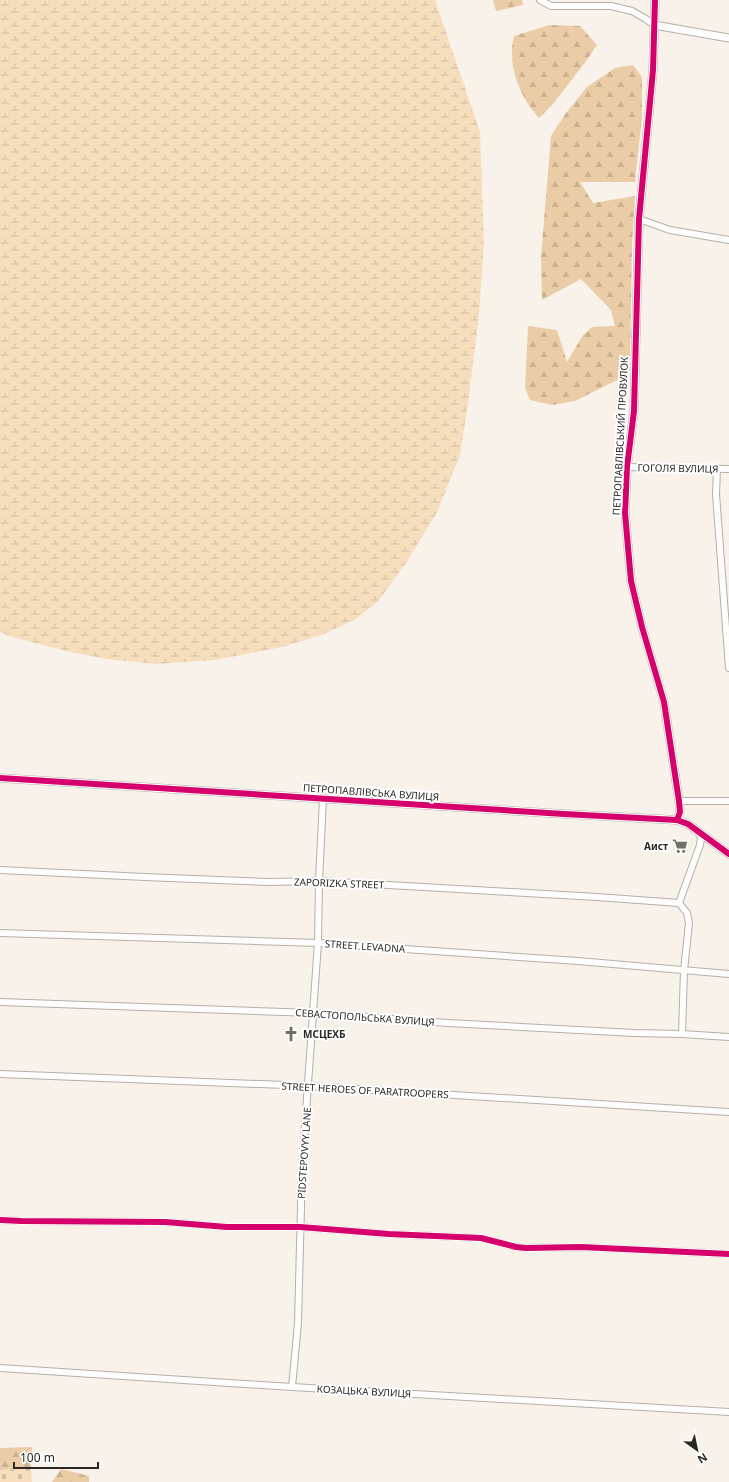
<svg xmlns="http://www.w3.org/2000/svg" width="729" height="1482" font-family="'Noto Sans',sans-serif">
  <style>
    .forest { fill: url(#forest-firs) }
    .wetland { fill: url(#wetland-marsh) }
    .cemetery { fill: url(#cemetery-stones) }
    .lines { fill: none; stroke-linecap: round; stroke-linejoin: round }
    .minor-casing { stroke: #b5afa8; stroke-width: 8 }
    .tertiary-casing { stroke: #b5afa8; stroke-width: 9 }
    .minor { stroke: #fefdfc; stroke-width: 6 }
    .tertiary { stroke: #fefdfc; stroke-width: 7 }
    .cycleway-casing { stroke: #fff; stroke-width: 8 }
    .cycleway { stroke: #d6006c; stroke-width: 6 }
    .labels { text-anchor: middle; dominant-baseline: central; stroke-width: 4; stroke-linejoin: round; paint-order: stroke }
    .street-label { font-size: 10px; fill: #2c2720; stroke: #fff }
    .poi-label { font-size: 10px; font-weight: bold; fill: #2c2720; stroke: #fff; text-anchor: end }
  </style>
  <defs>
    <pattern id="forest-firs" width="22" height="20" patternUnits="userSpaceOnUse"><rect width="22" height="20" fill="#eacda6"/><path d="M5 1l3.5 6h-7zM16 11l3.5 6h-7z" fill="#c9b08f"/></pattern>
    <pattern id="wetland-marsh" width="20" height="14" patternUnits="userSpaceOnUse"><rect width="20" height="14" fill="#f6ddbc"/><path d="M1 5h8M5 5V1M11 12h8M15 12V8" fill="none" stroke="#d3bea1"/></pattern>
    <pattern id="cemetery-stones" width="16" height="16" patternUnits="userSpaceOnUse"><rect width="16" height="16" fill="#f6ddbc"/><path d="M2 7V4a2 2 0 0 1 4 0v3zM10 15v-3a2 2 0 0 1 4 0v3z" fill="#d3bea1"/></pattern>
  </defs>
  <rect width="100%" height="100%" fill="#f9f2eb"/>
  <g class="forest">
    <path d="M493 0H522L523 5 496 11Z"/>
    <path d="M549 25 580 26 597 45 584 64 553 104 539 118C519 97 507 64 514 36Z"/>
    <path d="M633 65 642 77V116L635 182H580L593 203 635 196 632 245 630 370 621 378 575 401 552 405 530 400 525 388 528 326 557 330 567 362 583 335 592 327 615 326 611 310 581 279 542 300 541 257 551 136 566 113 587 87 615 68Z"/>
    <path d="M32 1447 31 1468 0 1470V1448Z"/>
    <path d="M61 1469 89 1476V1482H52Z"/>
  </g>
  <path class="wetland" d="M0 0H435L480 132 484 243 479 314 468 404 460 455 437 512 406 563 379 600 356 619 324 634 282 647 215 660 156 664 106 659 66 651 9 636 0 632Z"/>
  <path class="cemetery" d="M31 1468 32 1482H0V1470Z"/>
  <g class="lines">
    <g class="minor-casing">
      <g id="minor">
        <path d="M540 0 551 6H611L632 11 646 19 654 25"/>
        <path d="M639 219 670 230 729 240"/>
        <path d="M627 467 729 469"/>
        <path d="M717 468 716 494 729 668"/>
        <path d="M679 801H729"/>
        <path d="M0 870 145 877 267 882 319 881 597 897 679 903"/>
        <path d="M679 903 687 913 689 923 684 970 682 1034"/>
        <path d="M679 903 700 845 701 838 698 831"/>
        <path d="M0 933 318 943 578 961 729 974"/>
        <path d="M0 1002 314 1013 448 1023 634 1033 682 1034 729 1037"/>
        <path d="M0 1074 309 1086 729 1112"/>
        <path d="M0 1220 21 1221 165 1222 227 1227H300L389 1234 481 1238 516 1247 526 1248 581 1247 729 1254"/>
        <path d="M0 1368 292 1387 729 1412"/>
        <path d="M292 1387 298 1323 302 1168 318 943 319 881 323 798"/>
      </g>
    </g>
    <g class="tertiary-casing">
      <g id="tertiary">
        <path d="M655 0 653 70 639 219 634 411 627 467 625 513 631 581 642 627 664 702 679 801 680 812 677 820"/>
        <path d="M654 25 729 38"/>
        <path d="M0 778 564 814 677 820 688 824 729 854"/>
      </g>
    </g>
    <use href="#minor" class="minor"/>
    <use href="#tertiary" class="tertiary"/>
    <g class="cycleway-casing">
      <g id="cycleway">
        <path d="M655 0 653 70 639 219 634 411 627 467 625 513 631 581 642 627 664 702 679 801 680 812 677 820"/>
        <path d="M0 778 564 814 677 820 688 824 729 854"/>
        <path d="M0 1220 21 1221 165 1222 227 1227H300L389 1234 481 1238 516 1247 526 1248 581 1247 729 1254"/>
      </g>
    </g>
    <use href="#cycleway" class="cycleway"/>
  </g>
  <defs>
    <g id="supermarket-bare" transform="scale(1.2)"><path d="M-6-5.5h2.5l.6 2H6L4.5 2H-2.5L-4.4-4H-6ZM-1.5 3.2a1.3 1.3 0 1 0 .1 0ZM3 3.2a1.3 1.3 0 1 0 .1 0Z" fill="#746e67" stroke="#fff" stroke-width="2.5" paint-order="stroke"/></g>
    <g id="church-bare" transform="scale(1.2)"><path d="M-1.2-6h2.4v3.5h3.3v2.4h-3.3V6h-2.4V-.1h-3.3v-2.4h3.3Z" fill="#746e67" stroke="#fff" stroke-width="2.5" paint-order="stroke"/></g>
  </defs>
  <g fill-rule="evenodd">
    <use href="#supermarket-bare" x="680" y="846"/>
    <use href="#church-bare" x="291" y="1034"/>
  </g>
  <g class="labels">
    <g class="street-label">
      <text transform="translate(620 436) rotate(-87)">ПЕТРОПАВЛІВСЬКИЙ ПРОВУЛОК</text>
      <text transform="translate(678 468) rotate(1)">ГОГОЛЯ ВУЛИЦЯ</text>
      <text transform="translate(371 792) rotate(4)">ПЕТРОПАВЛІВСЬКА ВУЛИЦЯ</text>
      <text transform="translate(339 883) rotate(2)">ZAPORIZKA STREET</text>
      <text transform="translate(365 946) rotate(4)">STREET LEVADNA</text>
      <text transform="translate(365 1017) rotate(4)">СЕВАСТОПОЛЬСЬКА ВУЛИЦЯ</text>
      <text transform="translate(365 1090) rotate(3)">STREET HEROES OF PARATROOPERS</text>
      <text transform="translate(304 1153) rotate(-86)">PIDSTEPOVYY LANE</text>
      <text transform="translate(364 1391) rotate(3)">КОЗАЦЬКА ВУЛИЦЯ</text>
    </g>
    <g class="poi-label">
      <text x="668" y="846">Аист</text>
      <text x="303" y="1034" text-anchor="start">МСЦЕХБ</text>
    </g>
  </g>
  <g transform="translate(697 1450) rotate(147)" stroke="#ffffff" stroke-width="3" paint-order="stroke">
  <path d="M0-3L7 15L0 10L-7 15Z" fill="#2c2720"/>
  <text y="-6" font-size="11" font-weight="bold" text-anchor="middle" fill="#2c2720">N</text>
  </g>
  <path d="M14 1462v6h84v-6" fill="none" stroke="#2c2720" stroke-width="2"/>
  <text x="20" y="1462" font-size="12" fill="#2c2720" stroke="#ffffff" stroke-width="3" paint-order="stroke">100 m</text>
</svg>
